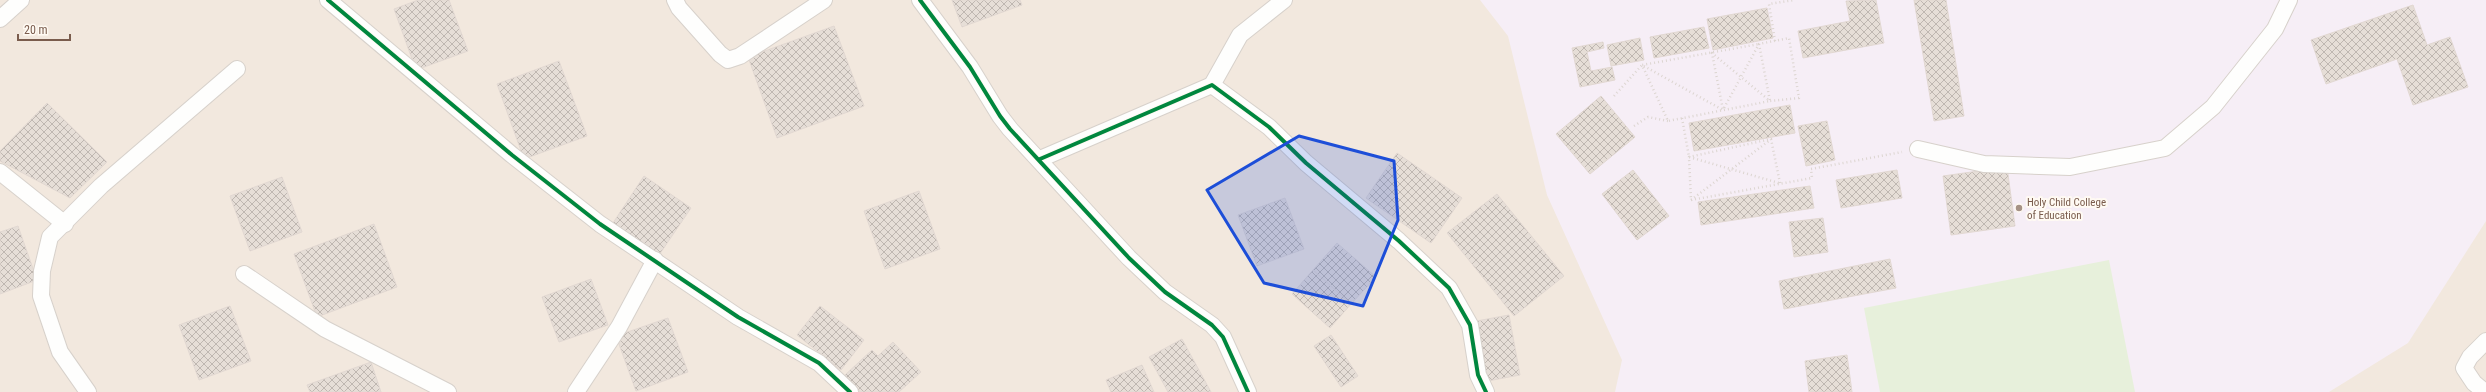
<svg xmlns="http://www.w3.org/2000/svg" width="2486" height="392" font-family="'Roboto Condensed',sans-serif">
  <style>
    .residential { fill: #f2e8de }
    .education { fill: #f6eef6 }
    .pitch { fill: #e7f0db }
    .building { fill: url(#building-cross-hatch); stroke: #e2d8d2 }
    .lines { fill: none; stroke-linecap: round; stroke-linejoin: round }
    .minor-casing { stroke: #d7d1cb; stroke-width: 18 }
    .path { stroke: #dcd5d0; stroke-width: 2.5; stroke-dasharray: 1 3; stroke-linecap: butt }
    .minor { stroke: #fefefd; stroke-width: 16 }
    .cycleway-casing { stroke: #fffaf3; stroke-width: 6 }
    .cycleway { stroke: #00873e; stroke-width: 4 }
    .marked { fill: #1d4ed8; fill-opacity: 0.2; stroke: #1d4ed8; stroke-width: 3; stroke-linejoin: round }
    .poi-dot { fill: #a69286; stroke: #fffaf3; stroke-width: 1.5 }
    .labels { text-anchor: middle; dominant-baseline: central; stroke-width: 4; stroke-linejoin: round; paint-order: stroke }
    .poi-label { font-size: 11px; fill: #7a5c4d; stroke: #fffaf3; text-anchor: start }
  </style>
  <defs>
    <pattern id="building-cross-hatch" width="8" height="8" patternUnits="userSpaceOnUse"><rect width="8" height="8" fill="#e6ded7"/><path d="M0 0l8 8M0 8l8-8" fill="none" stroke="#bfb7b1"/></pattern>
  </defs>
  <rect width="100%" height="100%" fill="#f9f5f0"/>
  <rect class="residential" x="0" y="0" width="2486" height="392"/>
  <path class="education" d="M1480 0H2486V221L2408 343 2329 392H1615L1622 360 1547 195 1508 36Z"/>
  <path class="pitch" d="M2109 260 2135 392H1880L1864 308Z"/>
  <g class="building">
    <path d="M418 0H449L468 51 416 70 394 9Z"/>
    <path d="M952 0H1020L1022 5 962 27Z"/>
    <path d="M1876 0 1884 43 1803 58 1798 31 1850 21 1846 1Z"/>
    <path d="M1914 0H1946L1964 116 1934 121Z"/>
    <path d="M2413 5 2427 45 2450 37 2468 87 2413 105 2397 59 2326 84 2311 40Z"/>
    <path d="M1767 8 1773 38 1713 50 1707 19Z"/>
    <path d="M834 26 864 106 777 138 748 57Z"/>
    <path d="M1704 27 1709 48 1654 58 1650 37Z"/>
    <path d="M1640 38 1644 60 1611 66 1607 45Z"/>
    <path d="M1603 42 1604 48 1587 52 1591 71 1612 67 1615 80 1580 87 1572 48Z"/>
    <path d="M559 61 587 136 524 159 497 84Z"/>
    <path d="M1601 96 1635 137 1590 174 1556 134Z"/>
    <path d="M47 103 107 162 70 198 0 161V151Z"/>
    <path d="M1790 105 1795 133 1694 151 1689 123Z"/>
    <path d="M1827 121 1835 160 1806 166 1798 126Z"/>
    <path d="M1397 153 1462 198 1431 243 1366 198Z"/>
    <path d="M2007 167 2015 226 1951 235 1943 176Z"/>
    <path d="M1633 170 1669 216 1637 240 1602 194Z"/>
    <path d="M1897 170 1902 198 1841 208 1836 180Z"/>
    <path d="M644 176 691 208 657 258 611 226Z"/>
    <path d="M282 177 302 232 250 251 230 196Z"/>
    <path d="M1810 186 1814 208 1701 225 1698 202Z"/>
    <path d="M919 191 940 249 885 269 864 211Z"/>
    <path d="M1497 194 1564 276 1514 316 1447 233Z"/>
    <path d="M1285 198 1304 249 1257 266 1238 215Z"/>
    <path d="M1823 218 1828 252 1794 257 1789 222Z"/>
    <path d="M374 224 397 287 317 317 294 254Z"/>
    <path d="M18 226 37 280 0 294V232Z"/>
    <path d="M1337 243 1376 277 1351 304 1313 270Z"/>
    <path d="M1890 259 1896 288 1784 309 1779 281Z"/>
    <path d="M1313 270 1351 304 1330 328 1292 294Z"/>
    <path d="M591 279 608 325 559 342 542 297Z"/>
    <path d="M230 306 251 361 199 380 179 325Z"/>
    <path d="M820 306 864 340 841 370 797 335Z"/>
    <path d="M1509 315 1520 375 1482 382 1471 322Z"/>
    <path d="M668 318 688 372 636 391 616 336Z"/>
    <path d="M1331 335 1358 376 1341 387 1314 346Z"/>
    <path d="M1182 339 1211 392H1168L1149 357Z"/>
    <path d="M893 342 921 372 899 392H860L845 375 872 350 878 356Z"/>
    <path d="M1847 355 1852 392H1809L1805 361Z"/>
    <path d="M371 362 381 392H310L307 385Z"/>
    <path d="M1142 365 1154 392H1111L1106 380Z"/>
  </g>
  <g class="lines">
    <g class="minor-casing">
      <g id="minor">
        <path d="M328 0 512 155 600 224 738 317 819 363 850 392"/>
        <path d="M675 0 679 8 720 54 728 60 740 56 824 0"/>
        <path d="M920 0 970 67 1000 116 1010 129 1129 258 1165 292 1212 325 1223 337 1248 392"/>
        <path d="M0 19 21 0"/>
        <path d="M1212 85 1240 35 1284 0"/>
        <path d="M1918 149 1984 164 2070 167 2165 148 2213 107 2275 29 2289 0"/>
        <path d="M1040 159 1212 85 1269 127 1306 163 1399 241 1449 288 1470 325 1478 375 1486 392"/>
        <path d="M0 172 65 224"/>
        <path d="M244 274 325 329 448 392"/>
        <path d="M88 392 60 352 41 296 42 271 50 237 101 186 237 69"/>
        <path d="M576 392 619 327 655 260"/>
        <path d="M2485 392 2474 383 2464 368 2470 357 2486 341"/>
      </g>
    </g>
    <g class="path">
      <path d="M1775 41 1769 4 1794 0"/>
      <path d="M1759 44 1770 101 1668 121 1642 65Z"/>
      <path d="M1614 96 1642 65 1723 110 1712 53 1770 101 1799 98 1789 38 1759 44 1723 110"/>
      <path d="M1682 118 1689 157 1779 183"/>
      <path d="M1634 126 1648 117 1668 121"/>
      <path d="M1780 183 1771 139 1689 157 1691 200 1812 178 1811 169 1902 152"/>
      <path d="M1691 200 1770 140"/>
    </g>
    <use href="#minor" class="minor"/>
    <g class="cycleway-casing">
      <g id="cycleway">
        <path d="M328 0 512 155 600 224 738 317 819 363 850 392"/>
        <path d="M920 0 970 67 1000 116 1010 129 1129 258 1165 292 1212 325 1223 337 1248 392"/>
        <path d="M1040 159 1212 85 1269 127 1306 163 1399 241 1449 288 1470 325 1478 375 1486 392"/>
      </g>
    </g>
    <use href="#cycleway" class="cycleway"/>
  </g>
  <path class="marked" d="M1299 136 1394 161 1398 220 1363 306 1264 283 1207 190Z"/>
  <circle class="poi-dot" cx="2019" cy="208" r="4"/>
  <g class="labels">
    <g class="poi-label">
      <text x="2027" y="202">Holy Child College<tspan x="2027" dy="13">of Education</tspan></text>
    </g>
  </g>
  <path d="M18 34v6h52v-6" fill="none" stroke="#7a5c4d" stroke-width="2"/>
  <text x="24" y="34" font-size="12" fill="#7a5c4d" stroke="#fffaf3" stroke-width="3" paint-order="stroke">20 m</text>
</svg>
